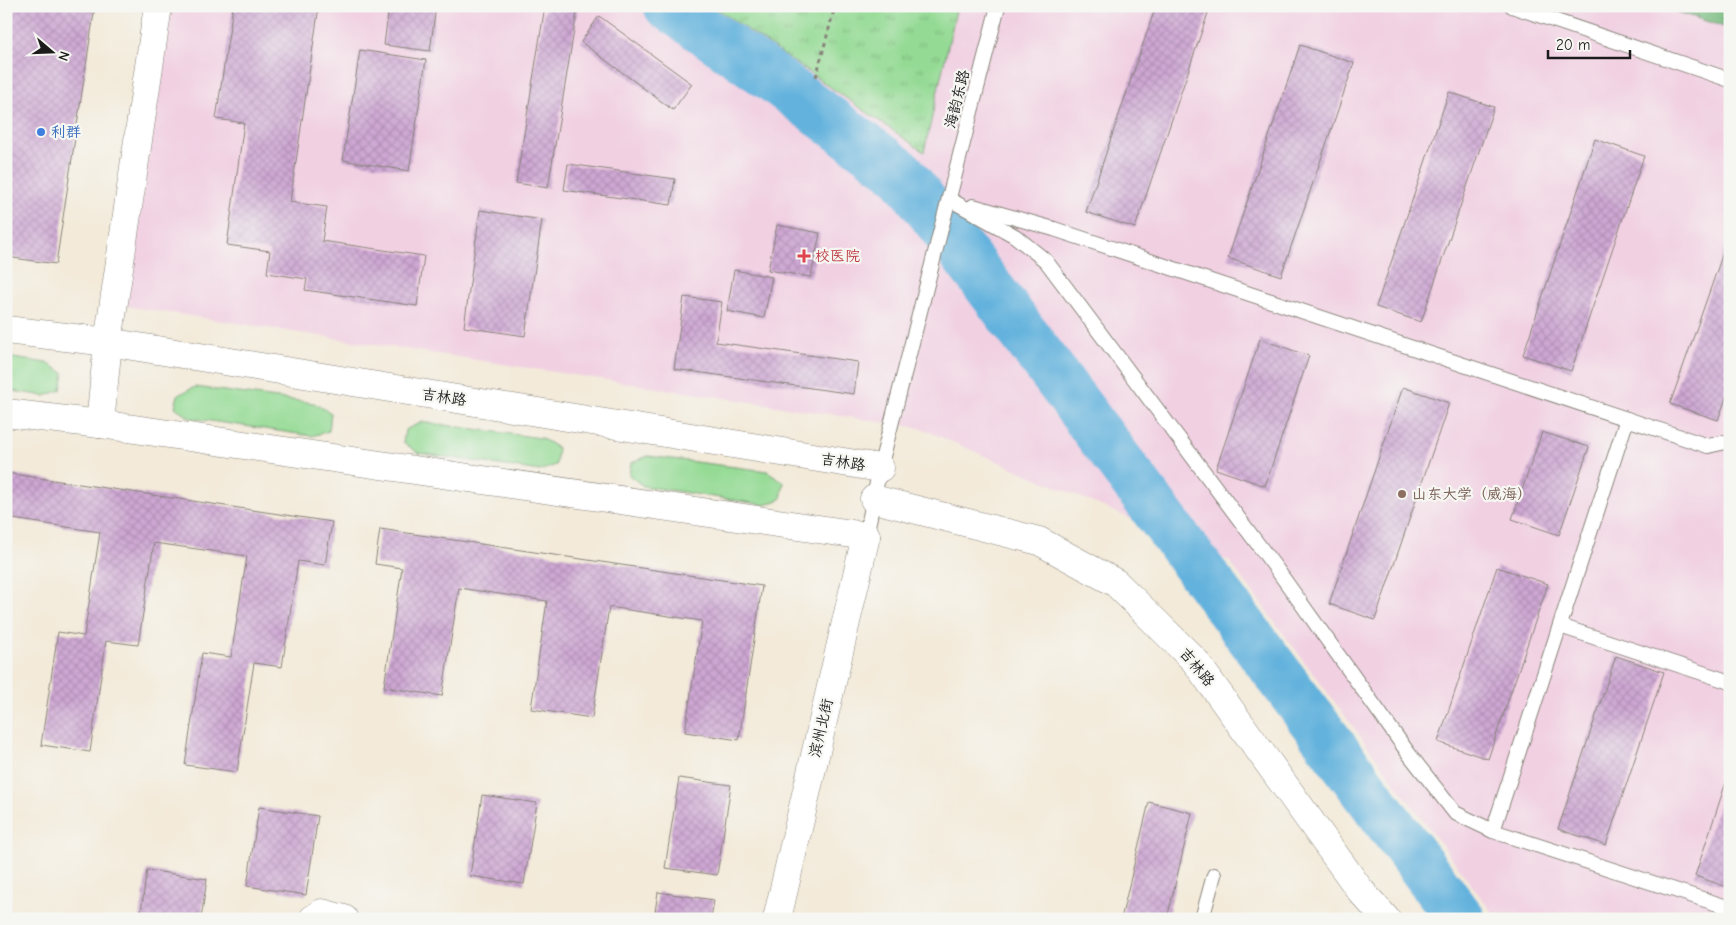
<svg xmlns="http://www.w3.org/2000/svg" width="1736" height="925" font-family="'Comic Neue','LXGW WenKai TC',sans-serif">
  <style>
    .built { fill: #f1d0e2 }
    .grass { fill: #94da94; stroke: #587b58 }
    .forest { fill: url(#forest-firs); stroke: #4a6b4d }
    .park { fill: url(#park-tufts); stroke: #587b58 }
    .lines { fill: none; stroke-linecap: round; stroke-linejoin: round }
    .river { stroke: #63b2dd; stroke-width: 49 }
    .building { fill: url(#building-cross-hatch) }
    .service-casing { stroke: #88837a; stroke-width: 16 }
    .minor-casing { stroke: #88837a; stroke-width: 29 }
    .primary-casing { stroke: #88837a; stroke-width: 29 }
    .path { stroke: #88837a; stroke-width: 3; stroke-dasharray: 4 4; stroke-linecap: butt }
    .service { stroke: #fff; stroke-width: 14 }
    .minor { stroke: #fff; stroke-width: 28 }
    .primary { stroke: #fff; stroke-width: 28 }
    .shop-dot { fill: #3f7fe0; stroke: #f6f6f2; stroke-width: 2 }
    .health-dot { fill: #e0444e; stroke: #f6f6f2; stroke-width: 2 }
    .education-dot { fill: #8d6e63; stroke: #f6f6f2; stroke-width: 2 }
    .labels { text-anchor: middle; dominant-baseline: central; stroke-width: 4.5; stroke-linejoin: round; paint-order: stroke }
    .street-label { font-size: 15px; fill: #1c1c1c; stroke: #f6f6f2 }
    .shop-label { font-size: 15px; fill: #366cbe; stroke: #f6f6f2; text-anchor: start }
    .health-label { font-size: 15px; fill: #be3a42; stroke: #f6f6f2; text-anchor: start }
    .education-label { font-size: 15px; fill: #785e54; stroke: #f6f6f2; text-anchor: start }
  </style>
  <defs>
    <pattern id="forest-firs" width="22" height="20" patternUnits="userSpaceOnUse" patternTransform="scale(1.25)"><rect width="22" height="20" fill="#77ba7e"/><path d="M5 1l3.5 6h-7zM16 11l3.5 6h-7z" fill="#669f6c"/></pattern>
    <pattern id="park-tufts" width="24" height="20" patternUnits="userSpaceOnUse" patternTransform="scale(1.25)"><rect width="24" height="20" fill="#94da94"/><path d="M3 7l-1-3M5 7V3M7 7l1-3M15 17l-1-3M17 17v-4M19 17l1-3" fill="none" stroke="#7fba7f"/></pattern>
    <pattern id="building-cross-hatch" width="8" height="8" patternUnits="userSpaceOnUse" patternTransform="scale(1.25)"><rect width="8" height="8" fill="#cea7d3"/><path d="M0 0l8 8M0 8l8-8" fill="none" stroke="#b08fb5"/></pattern>
  </defs>
  <rect width="100%" height="100%" fill="#f6f6f2"/>
  <filter id="ink" filterUnits="userSpaceOnUse"><feTurbulence type="fractalNoise" baseFrequency=".02" numOctaves="2"/><feDisplacementMap in="SourceGraphic" scale="10" xChannelSelector="R" yChannelSelector="G"/><feConvolveMatrix kernelMatrix="1 2 1 2 8 2 1 2 1" color-interpolation-filters="sRGB"/></filter>
  <filter id="wash" filterUnits="userSpaceOnUse"><feTurbulence type="fractalNoise" baseFrequency=".0096" numOctaves="4" result="noise"/><feDisplacementMap in="SourceGraphic" scale="20" xChannelSelector="R" yChannelSelector="G"/><feGaussianBlur stdDeviation="1.12" result="paint"/><feColorMatrix in="noise" values="0 0 0 0 0 0 0 0 0 0 0 0 0 0 0 0 0 1.4 0 .05"/><feComposite in="paint" operator="in"/></filter>
  <g filter="url(#wash)">
    <rect width="100%" height="100%" fill="#f3ead9"/>
    <path class="built" d="M172 6H1730V919H1497L1229 561 920 428 125 306Z"/>
    <g class="grass">
      <path d="M6 357 47 363 64 373 61 390 45 396 6 390Z"/>
      <path d="M195 387 314 403 331 413 329 431 312 436 190 418 175 407 178 395Z"/>
      <path d="M422 422 541 438 558 448 556 465 540 471 418 453 403 442 405 430Z"/>
      <path d="M648 456 767 471 784 482 781 499 765 505 643 486 629 475 631 463Z"/>
    </g>
    <path class="forest" d="M1660 6H1730V29Z"/>
    <path class="park" d="M713 6H957L924 152Z"/>
    <g class="lines">
      <path class="river" d="M668 6 770 76 901 173 989 287 1461 919"/>
    </g>
    <g id="blocks">
      <g class="building">
        <path d="M6 6H95L56 264 6 257Z"/>
        <path d="M233 6H319L290 202 327 207 322 241 424 256 417 306 305 290 307 279 267 273 270 251 227 245 244 123 216 119Z"/>
        <path d="M389 6H436L430 51 384 45Z"/>
        <path d="M545 6H578L548 188 516 183Z"/>
        <path d="M1156 6H1188L1208 13 1135 228 1086 212Z"/>
        <path d="M599 16 692 84 673 110 581 42Z"/>
        <path d="M1300 45 1354 63 1281 276 1228 258Z"/>
        <path d="M360 50 426 60 409 171 343 160Z"/>
        <path d="M1449 92 1494 107 1421 322 1376 307Z"/>
        <path d="M1595 139 1644 156 1571 371 1523 355Z"/>
        <path d="M568 164 675 179 671 205 564 190Z"/>
        <path d="M480 210 542 220 525 336 464 327Z"/>
        <path d="M777 225 820 233 811 277 768 270Z"/>
        <path d="M1729 236 1730 387 1718 420 1670 404Z"/>
        <path d="M734 270 772 277 764 318 727 311Z"/>
        <path d="M684 297 722 302 716 342 858 362 854 394 674 369Z"/>
        <path d="M1260 339 1309 356 1265 486 1216 469Z"/>
        <path d="M1403 387 1449 403 1375 620 1329 604Z"/>
        <path d="M1542 432 1589 447 1559 535 1512 519Z"/>
        <path d="M6 473 332 522 325 565 298 561 282 667 254 663 237 772 185 765 202 653 231 657 247 556 154 543 138 645 106 641 90 752 41 745 58 632 84 636 100 532 13 519 6 553Z"/>
        <path d="M380 529 762 586 739 740 685 732 702 621 609 607 592 718 531 709 547 601 459 588 442 696 384 687 402 568 375 564Z"/>
        <path d="M1497 567 1548 584 1488 759 1438 742Z"/>
        <path d="M1616 656 1664 672 1606 845 1558 829Z"/>
        <path d="M1729 773 1730 774V888L1695 876Z"/>
        <path d="M679 778 731 785 717 875 665 868Z"/>
        <path d="M482 795 537 803 524 884 470 876Z"/>
        <path d="M1149 802 1192 813 1167 919H1121Z"/>
        <path d="M259 807 318 816 306 895 247 886Z"/>
        <path d="M147 870 207 879 201 919H140Z"/>
        <path d="M658 892 714 900 711 919H654Z"/>
      </g>
    </g>
  </g>
  <g filter="url(#ink)">
    <use href="#blocks" fill-opacity="0" stroke="#88837a" stroke-width="1"/>
    <g class="lines">
      <g class="service-casing">
        <g id="service">
          <path d="M1512 6 1730 80"/>
          <path d="M949 199 1015 236 1046 261 1278 571 1409 754 1455 813 1493 831 1730 908"/>
          <path d="M973 206 1054 229 1708 446 1730 441"/>
          <path d="M866 536 880 468 998 6"/>
          <path d="M1560 626 1730 682"/>
          <path d="M1493 831 1627 419"/>
          <path d="M1202 919 1214 875"/>
        </g>
      </g>
      <g class="minor-casing">
        <g id="minor">
          <path d="M100 424 108 342 158 6"/>
          <path d="M313 919 322 913 344 919"/>
          <path d="M777 919 866 536"/>
        </g>
      </g>
      <g class="primary-casing">
        <g id="primary">
          <path d="M6 330 108 342 880 468"/>
          <path d="M6 413 100 424 866 536"/>
          <path d="M874 499 1039 541 1116 583 1195 661 1360 890 1386 919"/>
        </g>
      </g>
      <path class="path" d="M816 77 835 6"/>
      <use href="#service" class="service"/>
      <use href="#minor" class="minor"/>
      <use href="#primary" class="primary"/>
    </g>
  </g>
  <circle class="shop-dot" cx="41" cy="132" r="5"/>
  <path class="health-dot" d="M801.5 248.5h5v5h5v5h-5v5h-5v-5h-5v-5h5z"/>
  <circle class="education-dot" cx="1402" cy="494" r="5"/>
  <g class="labels">
    <g class="street-label">
      <text transform="translate(957 99) rotate(-76)">海韵东路</text>
      <text transform="translate(444 397) rotate(9)">吉林路</text>
      <text transform="translate(843 462) rotate(9)">吉林路</text>
      <text transform="translate(1197 667) rotate(50)">吉林路</text>
      <text transform="translate(821 728) rotate(-77)">滨州北街</text>
    </g>
    <g class="shop-label">
      <text x="51" y="132">利群</text>
    </g>
    <g class="health-label">
      <text x="815" y="256">校医院</text>
    </g>
    <g class="education-label">
      <text x="1412" y="494">山东大学（威海）</text>
    </g>
  </g>
  <rect width="1736" height="925" fill="none" stroke="#f6f6f2" stroke-width="25"/>
  <g transform="translate(52 52) rotate(109)" stroke="#f6f6f2" stroke-width="4" paint-order="stroke">
  <path d="M0-4L9 19L0 12L-9 19Z" fill="#1c1c1c"/>
  <text y="-8" font-size="14" font-weight="bold" text-anchor="middle" fill="#1c1c1c">N</text>
  </g>
  <path d="M1548 50v8h82v-8" fill="none" stroke="#1c1c1c" stroke-width="2.5"/>
  <text x="1556" y="50" font-size="15" fill="#1c1c1c" stroke="#f6f6f2" stroke-width="4" paint-order="stroke">20 m</text>
</svg>
